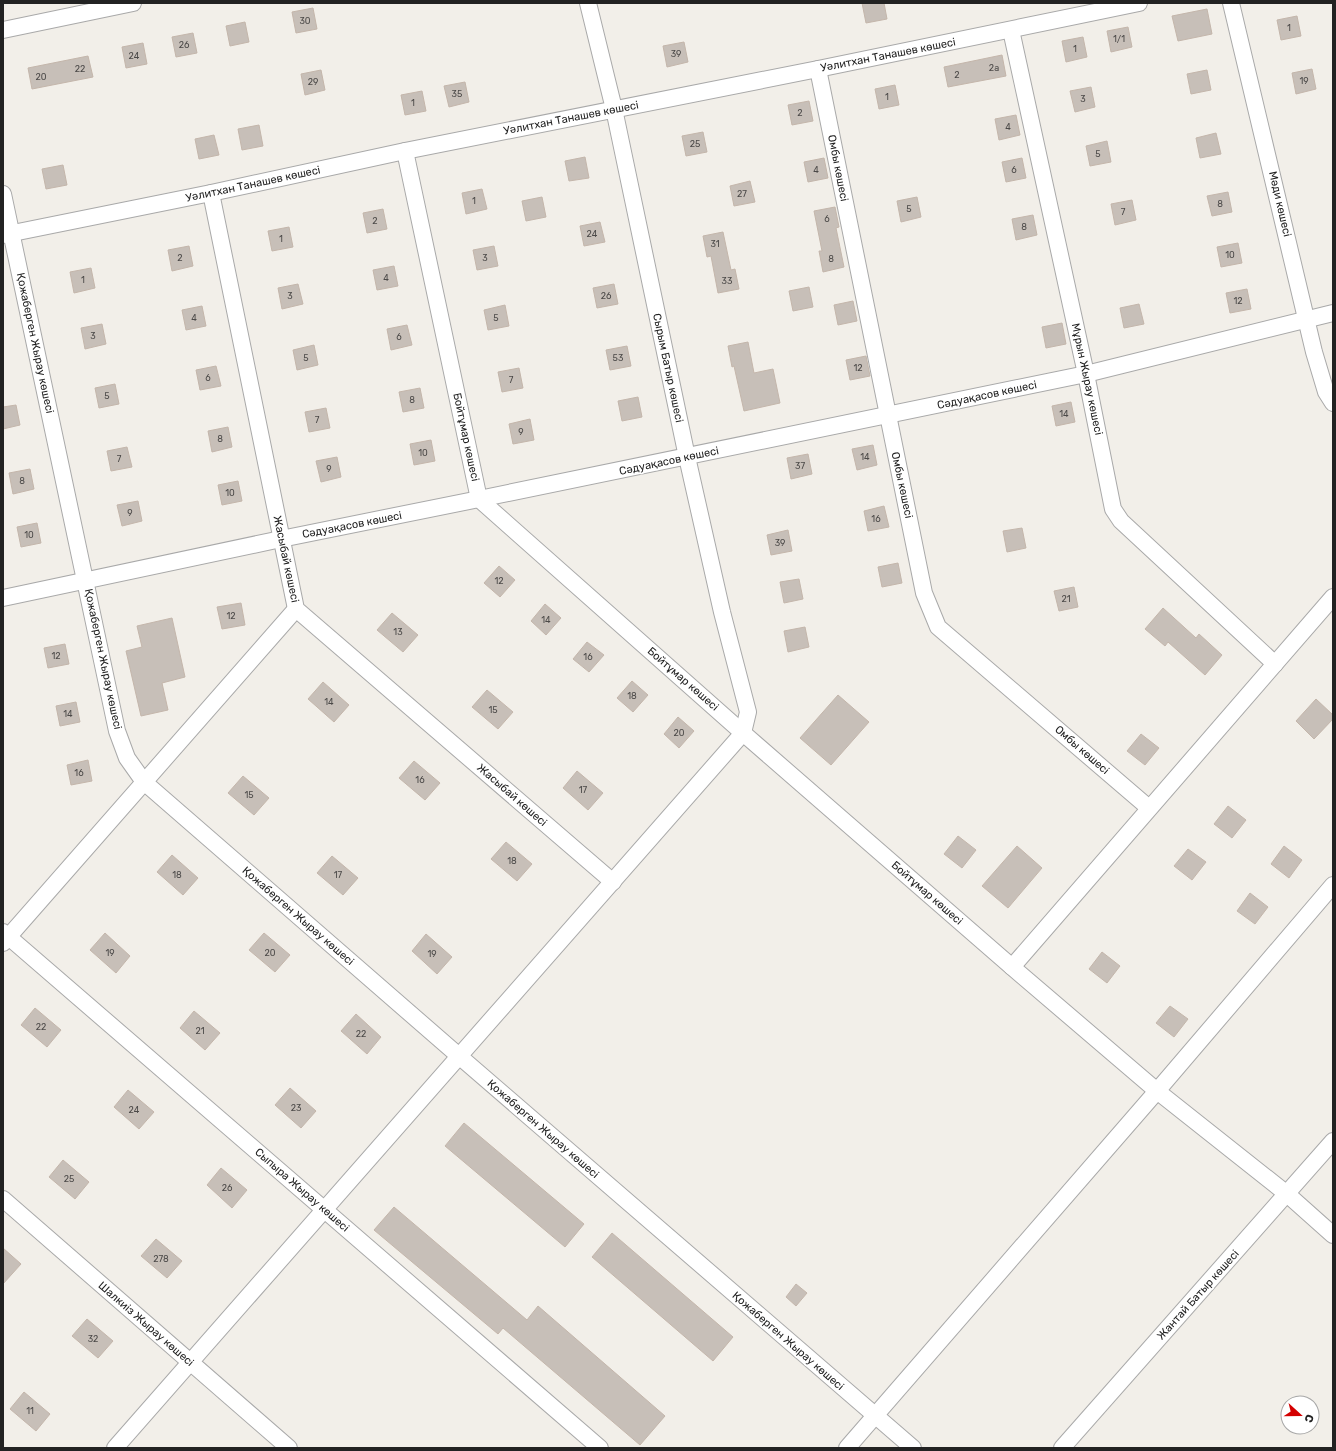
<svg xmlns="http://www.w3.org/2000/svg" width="1336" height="1451" font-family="Rubik,sans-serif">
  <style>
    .building { fill: #c7bfb8; stroke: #c4b6ab }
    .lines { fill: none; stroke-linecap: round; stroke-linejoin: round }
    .minor-casing { stroke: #a9a9a9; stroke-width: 18 }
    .minor { stroke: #fff; stroke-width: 16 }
    .labels { text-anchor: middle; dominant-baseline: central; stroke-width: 3.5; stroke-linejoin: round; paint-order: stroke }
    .number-label { font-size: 9px; fill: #4b4948 }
    .street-label { font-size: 11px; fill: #222; stroke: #fff }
  </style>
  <rect width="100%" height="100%" fill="#f2efe9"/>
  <g class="building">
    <path d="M862 3H884L887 19 866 23Z"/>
    <path d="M313 8 317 29 296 33 292 12Z"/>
    <path d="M1207 9 1212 34 1178 41 1172 16Z"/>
    <path d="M1297 16 1301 36 1281 40 1277 20Z"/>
    <path d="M245 22 249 42 230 46 226 26Z"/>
    <path d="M1128 27 1132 47 1111 52 1107 31Z"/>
    <path d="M193 33 197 53 176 57 172 37Z"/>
    <path d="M1083 37 1087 57 1066 62 1062 41Z"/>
    <path d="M684 42 688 62 667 67 663 46Z"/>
    <path d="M143 43 147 64 126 68 122 47Z"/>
    <path d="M1002 55 1006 76 948 87 944 67Z"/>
    <path d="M88 56 93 77 32 89 28 68Z"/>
    <path d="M1312 69 1316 89 1296 94 1292 73Z"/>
    <path d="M321 70 325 90 305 95 301 74Z"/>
    <path d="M1207 70 1211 90 1191 94 1187 74Z"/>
    <path d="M465 82 469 102 449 107 444 86Z"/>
    <path d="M895 85 899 105 879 109 875 89Z"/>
    <path d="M1091 87 1095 107 1075 112 1070 91Z"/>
    <path d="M422 91 426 111 405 115 401 95Z"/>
    <path d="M809 101 813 121 792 125 788 105Z"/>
    <path d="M1016 115 1020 135 999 140 995 119Z"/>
    <path d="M259 125 263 146 242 150 238 129Z"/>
    <path d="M703 132 707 152 686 156 682 136Z"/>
    <path d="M1216 133 1221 154 1200 158 1196 138Z"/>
    <path d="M214 135 219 155 199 159 195 139Z"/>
    <path d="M1107 141 1111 162 1090 166 1086 146Z"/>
    <path d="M585 157 589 178 569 181 565 161Z"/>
    <path d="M824 158 828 178 808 182 804 162Z"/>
    <path d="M1022 158 1026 178 1006 182 1002 162Z"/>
    <path d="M63 165 67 185 46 189 42 169Z"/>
    <path d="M750 181 755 202 734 206 730 186Z"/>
    <path d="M482 189 487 209 466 214 462 193Z"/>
    <path d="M1228 192 1232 212 1212 216 1207 196Z"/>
    <path d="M542 197 546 217 526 221 522 201Z"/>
    <path d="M917 197 921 217 901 222 897 201Z"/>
    <path d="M1132 200 1136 220 1115 225 1111 204Z"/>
    <path d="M835 207 839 227 836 228 844 267 823 272 819 251H822L814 211Z"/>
    <path d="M383 209 387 229 367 233 363 213Z"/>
    <path d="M1033 215 1037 235 1016 240 1012 219Z"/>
    <path d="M600 222 605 242 584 246 580 226Z"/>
    <path d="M289 227 293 247 272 251 268 231Z"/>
    <path d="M723 232 731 270 735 269 739 289 718 293 711 256 707 257 703 236Z"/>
    <path d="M1238 243 1242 263 1221 267 1217 247Z"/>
    <path d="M189 246 193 266 172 271 168 250Z"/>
    <path d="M494 246 498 266 477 270 473 250Z"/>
    <path d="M394 266 398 286 377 290 373 270Z"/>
    <path d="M91 268 95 288 74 293 70 272Z"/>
    <path d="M298 284 303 304 282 309 278 288Z"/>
    <path d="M614 284 618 304 597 308 593 288Z"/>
    <path d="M809 287 813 307 793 311 789 291Z"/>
    <path d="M1247 289 1251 309 1230 313 1226 293Z"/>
    <path d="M853 301 857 321 838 325 834 305Z"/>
    <path d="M1139 304 1144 324 1124 328 1120 308Z"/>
    <path d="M505 305 509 326 488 330 484 310Z"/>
    <path d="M202 306 206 326 186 330 182 310Z"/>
    <path d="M1062 323 1066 344 1046 348 1042 327Z"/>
    <path d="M102 324 106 344 85 349 81 328Z"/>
    <path d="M407 325 412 345 391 350 387 329Z"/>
    <path d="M748 342 754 373 773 369 780 403 744 411 734 366 732 367 728 346Z"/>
    <path d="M314 345 318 365 297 370 293 350Z"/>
    <path d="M627 346 631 366 610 370 606 350Z"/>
    <path d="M866 356 870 376 850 380 846 360Z"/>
    <path d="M216 366 221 386 200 390 196 370Z"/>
    <path d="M519 368 523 388 502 392 498 372Z"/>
    <path d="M115 384 119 404 99 408 95 388Z"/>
    <path d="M420 388 424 408 403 412 399 392Z"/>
    <path d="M638 397 642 417 622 421 618 401Z"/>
    <path d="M1071 402 1075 422 1056 426 1052 406Z"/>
    <path d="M16 405 20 425 3 429V407Z"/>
    <path d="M326 408 330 428 309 432 305 412Z"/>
    <path d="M530 419 534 440 513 444 509 424Z"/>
    <path d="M228 427 232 447 212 452 208 431Z"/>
    <path d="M431 440 435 461 414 465 410 444Z"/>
    <path d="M873 445 877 465 857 470 852 449Z"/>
    <path d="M127 447 132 467 111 471 107 451Z"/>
    <path d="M808 454 812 474 791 479 787 458Z"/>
    <path d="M337 457 341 477 321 482 316 461Z"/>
    <path d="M30 469 34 489 13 494 9 473Z"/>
    <path d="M238 481 242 501 222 505 218 485Z"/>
    <path d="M138 501 142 521 122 526 117 505Z"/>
    <path d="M884 506 889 527 868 531 864 511Z"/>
    <path d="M37 523 41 543 21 547 17 527Z"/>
    <path d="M1022 528 1026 548 1007 552 1003 531Z"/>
    <path d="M788 530 792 551 771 555 767 535Z"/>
    <path d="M898 563 902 583 882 587 878 567Z"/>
    <path d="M499 566 515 580 500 597 484 583Z"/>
    <path d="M799 579 803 599 784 603 780 582Z"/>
    <path d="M1074 587 1078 607 1059 611 1054 591Z"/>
    <path d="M241 603 245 625 222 629 217 607Z"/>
    <path d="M545 604 561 618 546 635 531 621Z"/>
    <path d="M1163 608 1196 638 1199 634 1222 655 1205 675 1168 642 1165 646 1145 629Z"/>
    <path d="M392 613 418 635 403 652 377 630Z"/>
    <path d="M172 618 185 677 162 683 168 710 141 716 126 651 142 647 137 626Z"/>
    <path d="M805 627 809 647 788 652 784 631Z"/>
    <path d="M587 642 604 655 589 672 573 659Z"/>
    <path d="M65 644 69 664 48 668 44 648Z"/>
    <path d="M632 681 648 695 633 712 617 698Z"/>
    <path d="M323 682 349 705 334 722 308 699Z"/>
    <path d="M487 690 513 712 498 729 472 707Z"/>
    <path d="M838 695 869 722 831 765 800 738Z"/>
    <path d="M1316 699 1333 715V719L1314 739 1296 721Z"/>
    <path d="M76 702 80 722 60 726 56 706Z"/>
    <path d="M678 717 694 731 679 748 664 734Z"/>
    <path d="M1141 734 1159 748 1145 765 1127 751Z"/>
    <path d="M88 760 92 781 71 785 67 765Z"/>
    <path d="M414 761 440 783 425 800 399 778Z"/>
    <path d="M577 771 603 793 588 810 563 788Z"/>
    <path d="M243 776 269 798 254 815 228 793Z"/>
    <path d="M1228 806 1246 820 1232 838 1214 824Z"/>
    <path d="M958 836 976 850 962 868 944 854Z"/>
    <path d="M506 842 532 864 517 881 491 859Z"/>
    <path d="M1017 846 1042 868 1008 908 982 886Z"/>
    <path d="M1284 846 1302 860 1289 878 1271 864Z"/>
    <path d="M1188 849 1206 862 1192 880 1174 866Z"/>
    <path d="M172 855 198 878 183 895 157 872Z"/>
    <path d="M332 856 358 878 343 895 317 873Z"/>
    <path d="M1250 893 1268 907 1255 924 1237 911Z"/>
    <path d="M105 933 130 956 116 973 90 950Z"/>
    <path d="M264 933 290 955 275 972 249 950Z"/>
    <path d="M426 934 452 957 437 974 412 951Z"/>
    <path d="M1102 952 1120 966 1107 983 1089 969Z"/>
    <path d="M1170 1006 1188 1019 1174 1037 1156 1023Z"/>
    <path d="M35 1008 61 1030 47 1047 21 1025Z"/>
    <path d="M194 1011 220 1033 205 1050 180 1028Z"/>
    <path d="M356 1014 381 1037 367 1054 341 1031Z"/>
    <path d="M290 1088 316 1111 301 1128 275 1105Z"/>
    <path d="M128 1090 154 1112 139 1129 114 1107Z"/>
    <path d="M464 1123 584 1224 565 1247 445 1146Z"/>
    <path d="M63 1160 89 1182 75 1199 49 1177Z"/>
    <path d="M221 1168 247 1190 232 1208 207 1185Z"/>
    <path d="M394 1207 527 1320 538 1306 665 1416 640 1445 503 1328 498 1334 374 1230Z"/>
    <path d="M612 1233 733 1337 713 1361 592 1257Z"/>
    <path d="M156 1239 182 1261 167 1278 141 1256Z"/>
    <path d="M3 1248 21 1264 3 1284Z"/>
    <path d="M796 1284 807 1293 796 1306 786 1297Z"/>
    <path d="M87 1319 113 1341 98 1358 72 1336Z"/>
    <path d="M24 1392 50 1414 36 1431 10 1409Z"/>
  </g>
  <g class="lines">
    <g class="minor-casing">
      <g id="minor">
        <path d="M1231 3 1314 352 1326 392 1333 403"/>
        <path d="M3 30 133 3"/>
        <path d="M1011 30 1086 374 1113 509 1121 521 1275 664"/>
        <path d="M818 69 924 593 938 627 1149 808"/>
        <path d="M405 151 479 499 743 733 1012 967 1157 1091 1287 1194 1333 1235"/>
        <path d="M211 193 296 609 613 882"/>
        <path d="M3 194 117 731 127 758 144 782 459 1056 913 1448"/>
        <path d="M3 235 211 193 405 151 818 69 1139 3"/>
        <path d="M3 598 281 539 479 499 1086 374 1333 313"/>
        <path d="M3 932 600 1448"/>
        <path d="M3 943 296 609"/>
        <path d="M1012 967 1333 597"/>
        <path d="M3 1199 289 1448"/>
        <path d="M115 1448 743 733 748 712 722 612 687 457 614 109 588 3"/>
        <path d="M847 1448 1157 1091 1333 885"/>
        <path d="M1062 1448 1333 1141"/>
      </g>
    </g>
    <use href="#minor" class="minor"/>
  </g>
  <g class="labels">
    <g class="number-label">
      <text x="305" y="21">30</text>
      <text x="1289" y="28">1</text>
      <text x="1119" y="39">1/1</text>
      <text x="184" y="45">26</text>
      <text x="1075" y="49">1</text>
      <text x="676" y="54">39</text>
      <text x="134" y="56">24</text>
      <text x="994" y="68">2а</text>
      <text x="80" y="69">22</text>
      <text x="957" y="75">2</text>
      <text x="41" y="77">20</text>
      <text x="1304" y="81">19</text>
      <text x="313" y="82">29</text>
      <text x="457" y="94">35</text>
      <text x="887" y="97">1</text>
      <text x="1083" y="99">3</text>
      <text x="413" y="103">1</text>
      <text x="800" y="113">2</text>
      <text x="1008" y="127">4</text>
      <text x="695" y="144">25</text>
      <text x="1098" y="154">5</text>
      <text x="816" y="170">4</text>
      <text x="1014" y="170">6</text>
      <text x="742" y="194">27</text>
      <text x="474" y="201">1</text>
      <text x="1220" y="204">8</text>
      <text x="909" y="209">5</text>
      <text x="1123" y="212">7</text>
      <text x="827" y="219">6</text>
      <text x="375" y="221">2</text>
      <text x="1024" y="227">8</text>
      <text x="592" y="234">24</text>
      <text x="281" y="239">1</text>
      <text x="715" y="244">31</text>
      <text x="1230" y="255">10</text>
      <text x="180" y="258">2</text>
      <text x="485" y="258">3</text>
      <text x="831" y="259">8</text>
      <text x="386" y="278">4</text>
      <text x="83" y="280">1</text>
      <text x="727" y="281">33</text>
      <text x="290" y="296">3</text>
      <text x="606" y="296">26</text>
      <text x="1238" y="301">12</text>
      <text x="194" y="318">4</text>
      <text x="496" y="318">5</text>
      <text x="93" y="336">3</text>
      <text x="399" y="337">6</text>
      <text x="306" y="358">5</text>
      <text x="618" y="358">53</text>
      <text x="858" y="368">12</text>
      <text x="208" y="378">6</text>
      <text x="511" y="380">7</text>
      <text x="107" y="396">5</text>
      <text x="412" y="400">8</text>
      <text x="1064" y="414">14</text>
      <text x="317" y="420">7</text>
      <text x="521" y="432">9</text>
      <text x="220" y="439">8</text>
      <text x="423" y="453">10</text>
      <text x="865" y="457">14</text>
      <text x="119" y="459">7</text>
      <text x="800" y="466">37</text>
      <text x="329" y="469">9</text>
      <text x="22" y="481">8</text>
      <text x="230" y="493">10</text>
      <text x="130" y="513">9</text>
      <text x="876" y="519">16</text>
      <text x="29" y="535">10</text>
      <text x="780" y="543">39</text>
      <text x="499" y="581">12</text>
      <text x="1066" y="599">21</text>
      <text x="231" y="616">12</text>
      <text x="546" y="620">14</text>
      <text x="398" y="632">13</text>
      <text x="56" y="656">12</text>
      <text x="588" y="657">16</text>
      <text x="632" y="696">18</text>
      <text x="329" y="702">14</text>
      <text x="493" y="710">15</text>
      <text x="68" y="714">14</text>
      <text x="679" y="733">20</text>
      <text x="79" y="773">16</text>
      <text x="420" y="780">16</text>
      <text x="583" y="790">17</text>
      <text x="249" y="795">15</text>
      <text x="512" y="861">18</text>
      <text x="177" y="875">18</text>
      <text x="338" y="875">17</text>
      <text x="110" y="953">19</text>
      <text x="270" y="953">20</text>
      <text x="432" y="954">19</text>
      <text x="41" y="1027">22</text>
      <text x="200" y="1031">21</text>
      <text x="361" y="1034">22</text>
      <text x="296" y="1108">23</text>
      <text x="134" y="1110">24</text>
      <text x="69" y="1179">25</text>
      <text x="227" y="1188">26</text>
      <text x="161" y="1259">278</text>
      <text x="93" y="1339">32</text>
      <text x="30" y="1411">11</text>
    </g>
    <g class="street-label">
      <text transform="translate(888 55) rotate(-11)">Уәлитхан Танашев көшесі</text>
      <text transform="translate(571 118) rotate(-11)">Уәлитхан Танашев көшесі</text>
      <text transform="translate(838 168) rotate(79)">Омбы көшесі</text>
      <text transform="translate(253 184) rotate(-12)">Уәлитхан Танашев көшесі</text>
      <text transform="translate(1280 204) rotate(77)">Мәди көшесі</text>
      <text transform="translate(35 343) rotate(78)">Қожаберген Жырау көшесі</text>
      <text transform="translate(668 368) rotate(78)">Сырым Батыр көшесі</text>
      <text transform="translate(1087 379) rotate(78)">Мұрын Жырау көшесі</text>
      <text transform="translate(987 395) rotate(-12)">Сәдуақасов көшесі</text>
      <text transform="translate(466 437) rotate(78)">Бойтұмар көшесі</text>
      <text transform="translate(669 461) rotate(-12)">Сәдуақасов көшесі</text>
      <text transform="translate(902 485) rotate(78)">Омбы көшесі</text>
      <text transform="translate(352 525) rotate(-11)">Сәдуақасов көшесі</text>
      <text transform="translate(286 559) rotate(78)">Жасыбай көшесі</text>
      <text transform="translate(103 659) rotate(78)">Қожаберген Жырау көшесі</text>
      <text transform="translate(683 679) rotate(41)">Бойтұмар көшесі</text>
      <text transform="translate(1082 750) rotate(41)">Омбы көшесі</text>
      <text transform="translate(512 795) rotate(41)">Жасыбай көшесі</text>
      <text transform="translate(927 893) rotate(41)">Бойтұмар көшесі</text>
      <text transform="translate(298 916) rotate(41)">Қожаберген Жырау көшесі</text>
      <text transform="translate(543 1129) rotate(41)">Қожаберген Жырау көшесі</text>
      <text transform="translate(302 1190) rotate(41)">Сыпыра Жырау көшесі</text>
      <text transform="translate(1198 1295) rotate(-48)">Жантай Батыр көшесі</text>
      <text transform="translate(146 1324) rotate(41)">Шалкиіз Жырау көшесі</text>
      <text transform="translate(788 1341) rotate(41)">Қожаберген Жырау көшесі</text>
    </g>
  </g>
  <rect width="1336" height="1451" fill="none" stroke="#222222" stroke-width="8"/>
  <g transform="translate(1300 1415) rotate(111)"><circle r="19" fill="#ffffff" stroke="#a7a7a7"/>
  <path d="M0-3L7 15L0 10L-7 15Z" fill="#d40000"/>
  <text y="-6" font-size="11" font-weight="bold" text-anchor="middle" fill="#222222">С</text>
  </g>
</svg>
